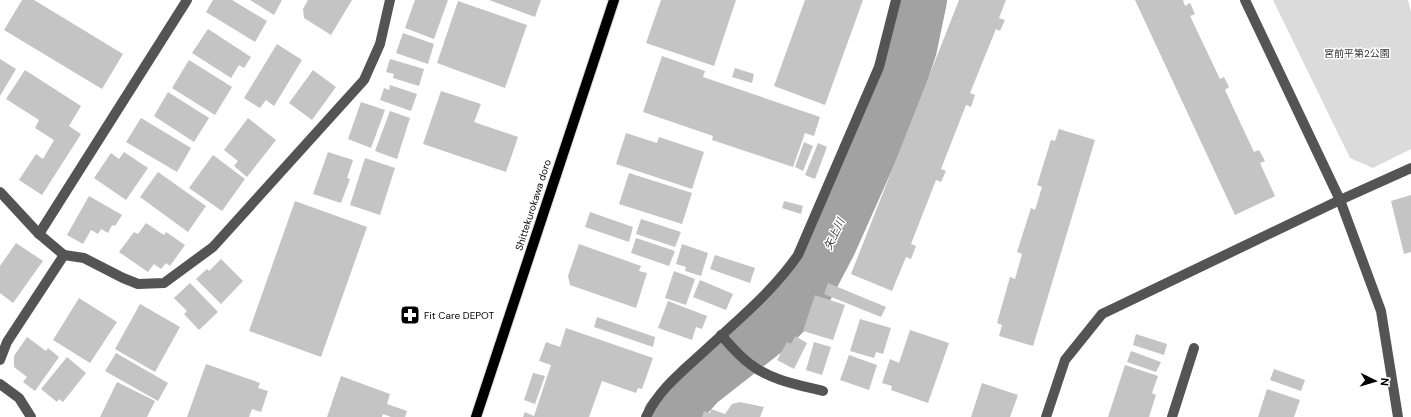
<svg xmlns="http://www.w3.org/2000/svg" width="1411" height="417" font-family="'DM Sans','Noto Sans JP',sans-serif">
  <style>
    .green { fill: #dbdbdb }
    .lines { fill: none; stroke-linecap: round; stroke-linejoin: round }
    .river { stroke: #a2a2a2; stroke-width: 52 }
    .building { fill: #c4c4c4 }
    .major-casing { stroke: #dbdbdb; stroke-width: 12 }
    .minor { stroke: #545454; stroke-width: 10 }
    .major { stroke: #000; stroke-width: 10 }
    .labels { text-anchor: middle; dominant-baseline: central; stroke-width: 3; stroke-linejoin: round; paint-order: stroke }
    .park-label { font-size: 10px; fill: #323232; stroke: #fff }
    .street-label { font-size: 10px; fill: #000; stroke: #fff }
    .poi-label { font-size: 10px; fill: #000; stroke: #fff; text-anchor: start }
    .water-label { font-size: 11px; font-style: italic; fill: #434343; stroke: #fff }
  </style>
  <rect width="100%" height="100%" fill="#fff"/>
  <path class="green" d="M1273 0H1408L1411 12V149L1373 168 1350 158Z"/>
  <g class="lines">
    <path class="river" d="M669 417 700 383 769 329 803 296 831 243 892 106 911 48 921 0"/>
  </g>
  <g class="building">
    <path d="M22 0H34L123 54 102 89 4 30Z"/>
    <path d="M213 0H232L267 21 255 42 206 12Z"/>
    <path d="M250 0H282L274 15Z"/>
    <path d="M308 0H352L331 35 304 18 303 9Z"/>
    <path d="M415 0H448L434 39 405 28Z"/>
    <path d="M489 0H541L535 17Z"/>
    <path d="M661 0H736L714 66 646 43Z"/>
    <path d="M805 0H863L825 105 774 86Z"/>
    <path d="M959 0H1006L999 18 1005 20 1000 31 996 29 970 93 975 95 971 107 966 105 941 169 946 171 941 182 936 180 911 244 916 246 911 259 906 257 892 291 851 274Z"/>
    <path d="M1135 0H1183L1185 6 1190 3 1195 14 1190 16 1220 79 1224 77 1229 87 1225 90 1254 152 1259 150 1265 161 1260 163 1275 196 1235 215Z"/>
    <path d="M458 1 527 25 505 88 437 63Z"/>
    <path d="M208 29 251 57 244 68 239 65 231 78 192 53Z"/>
    <path d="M403 33 434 44 428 64 396 53Z"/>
    <path d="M277 44 302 60 274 106 266 100 260 108 244 98Z"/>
    <path d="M662 56 705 71 703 77 820 117 814 136 805 133 793 167 712 140 713 136 643 112Z"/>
    <path d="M0 59 16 69 0 96Z"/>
    <path d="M390 59 424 69 419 86 393 78 394 74 386 72Z"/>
    <path d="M189 60 232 87 215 115 172 88Z"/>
    <path d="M735 68 754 74 752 83 732 77Z"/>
    <path d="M25 70 81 106 69 126 81 134 42 195 19 180 36 154 43 159 54 140 35 128 39 120 6 99Z"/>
    <path d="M313 70 336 87 312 120 289 103Z"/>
    <path d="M390 85 417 94 411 111 380 100 384 88 389 90Z"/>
    <path d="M441 91 481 104 474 122 518 137 506 172 423 144Z"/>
    <path d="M168 92 209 118 194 142 154 116Z"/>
    <path d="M361 102 385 110 371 148 348 139Z"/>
    <path d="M390 111 410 118 397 159 375 151Z"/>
    <path d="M141 118 191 148 177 172 126 142Z"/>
    <path d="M248 118 276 140 247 177 234 166 238 161 224 150Z"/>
    <path d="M1059 129 1095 140 1033 346 999 336 1002 325 997 323 1010 277 1015 279 1022 254 1017 252 1031 208 1035 210 1042 187 1037 185 1051 140 1055 141Z"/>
    <path d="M626 133 657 143 659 137 704 152 692 189 616 164Z"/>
    <path d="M804 142 813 146 803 171 795 167Z"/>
    <path d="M818 143 827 147 815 179 805 175Z"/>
    <path d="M124 152 148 168 126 200 94 178 111 153 119 159Z"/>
    <path d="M328 152 353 160 347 178 350 179 341 203 313 194Z"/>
    <path d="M213 155 245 179 222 211 189 188Z"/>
    <path d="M365 158 395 168 380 215 350 205Z"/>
    <path d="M158 172 206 206 188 232 140 197Z"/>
    <path d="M629 173 692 193 682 224 619 204Z"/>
    <path d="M1411 195V252L1404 254 1391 201Z"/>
    <path d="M89 196 122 215 115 226 112 225 108 233 101 229 98 234 91 230 83 244 67 235Z"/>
    <path d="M295 201 367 227 321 357 249 331Z"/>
    <path d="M784 201 803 206 801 214 782 208Z"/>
    <path d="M590 212 633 227 629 242 585 227Z"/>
    <path d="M641 219 681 232 675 247 636 234Z"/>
    <path d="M146 223 164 235 166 232 185 245 170 266 166 263 161 269 154 264 148 272 119 252 134 232 138 234Z"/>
    <path d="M636 238 675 251 669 266 631 253Z"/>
    <path d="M16 243 43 261 13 303 0 293V266Z"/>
    <path d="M579 244 641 266 639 271 647 273 636 308 570 285 568 276Z"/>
    <path d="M682 244 708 253 701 276 685 271 686 267 676 264Z"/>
    <path d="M715 255 755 268 750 283 710 269Z"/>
    <path d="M221 259 243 281 221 304 196 279 207 269 209 271Z"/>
    <path d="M674 271 695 279 686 305 665 298Z"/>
    <path d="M700 280 733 294 726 310 693 297Z"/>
    <path d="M190 283 218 312 199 330 184 314 187 311 174 298Z"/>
    <path d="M828 283 886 307 881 317 824 294Z"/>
    <path d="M815 295 845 305 833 340 803 331Z"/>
    <path d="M79 298 117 322 90 363 53 340Z"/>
    <path d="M668 301 707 316 702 329 696 327 692 340 658 328Z"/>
    <path d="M140 304 180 327 155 372 115 349Z"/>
    <path d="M597 317 655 337 653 347 594 327Z"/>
    <path d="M860 319 891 328 883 354 876 352 874 358 850 351Z"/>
    <path d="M566 328 653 358 642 389 638 388 636 393 602 381 589 417H523L525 412 534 416 551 365 539 361 546 342 560 347Z"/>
    <path d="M910 330 949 343 928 403 891 390 892 386 882 383 890 359 899 363Z"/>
    <path d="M1136 334 1167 344 1164 355 1133 345Z"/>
    <path d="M795 336 807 343 794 369 777 360 787 342 791 344Z"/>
    <path d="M27 337 46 351 48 348 59 357 35 391 23 382 27 377 14 367V356Z"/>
    <path d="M814 342 831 347 822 375 806 370Z"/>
    <path d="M1131 351 1161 362 1156 372 1127 362Z"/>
    <path d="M116 353 168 383 158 401 105 371Z"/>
    <path d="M849 355 877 365 869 390 840 380Z"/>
    <path d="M67 357 86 373 63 402 59 399 57 402 41 389Z"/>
    <path d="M206 364 260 383 258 388 268 391 261 412 252 409 249 417H187Z"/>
    <path d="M1125 365 1158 376 1152 393 1156 395 1149 417H1108Z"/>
    <path d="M1274 369 1305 380 1301 391 1270 380Z"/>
    <path d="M533 373 545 376 535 404 524 400Z"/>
    <path d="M341 376 390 394 387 404 407 411 405 417H391L383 414 382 417H327Z"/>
    <path d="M117 382 155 401 147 417H100Z"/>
    <path d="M982 383 1018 395 1010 417H971Z"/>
    <path d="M1267 389 1300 400 1294 417H1258Z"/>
    <path d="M740 402 764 407 760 417H702L704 411 710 413 711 409 725 414 732 404Z"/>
  </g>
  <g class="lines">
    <g class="major-casing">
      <path id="major" d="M476 417 614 0"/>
    </g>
    <g class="minor">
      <path d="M1245 0 1340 200 1381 311 1398 417"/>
      <path d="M0 192 39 234 64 255 84 258 123 278 138 284 164 283 213 247 364 80 380 44 390 0"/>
      <path d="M39 234 187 0"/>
      <path d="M721 335C730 345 739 356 750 364 770 380 799 385 823 391"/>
      <path d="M0 360 7 342 64 255"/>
      <path d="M0 384 19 398 31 417"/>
      <path d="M646 417C658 391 679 374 700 355 734 323 771 294 798 255L879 67 896 0"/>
      <path d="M1046 417 1065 360 1102 314 1340 200 1411 168"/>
      <path d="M1172 417 1194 348"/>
    </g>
    <use href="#major" class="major"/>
  </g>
  <defs>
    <g id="pharmacy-square" transform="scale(1)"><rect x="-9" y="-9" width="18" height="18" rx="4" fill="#000" stroke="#fff"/><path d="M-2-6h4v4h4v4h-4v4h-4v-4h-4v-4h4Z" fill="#fff"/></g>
  </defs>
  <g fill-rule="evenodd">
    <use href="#pharmacy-square" x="410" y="315"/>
  </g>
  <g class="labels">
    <g class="park-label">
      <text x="1357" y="53">宮前平第2公園</text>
    </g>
    <g class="street-label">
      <text transform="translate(533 205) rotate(-72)">Shittekurokawa doro</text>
    </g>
    <g class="poi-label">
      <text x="424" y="315">Fit Care DEPOT</text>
    </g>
    <g class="water-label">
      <text transform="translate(834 234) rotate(-65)">矢上川</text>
    </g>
  </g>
  <g transform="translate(1375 381) rotate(95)" stroke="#ffffff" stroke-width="3" paint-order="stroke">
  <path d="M0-3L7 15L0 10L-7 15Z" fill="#000000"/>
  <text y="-6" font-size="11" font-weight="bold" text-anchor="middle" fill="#000000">N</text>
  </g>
</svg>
